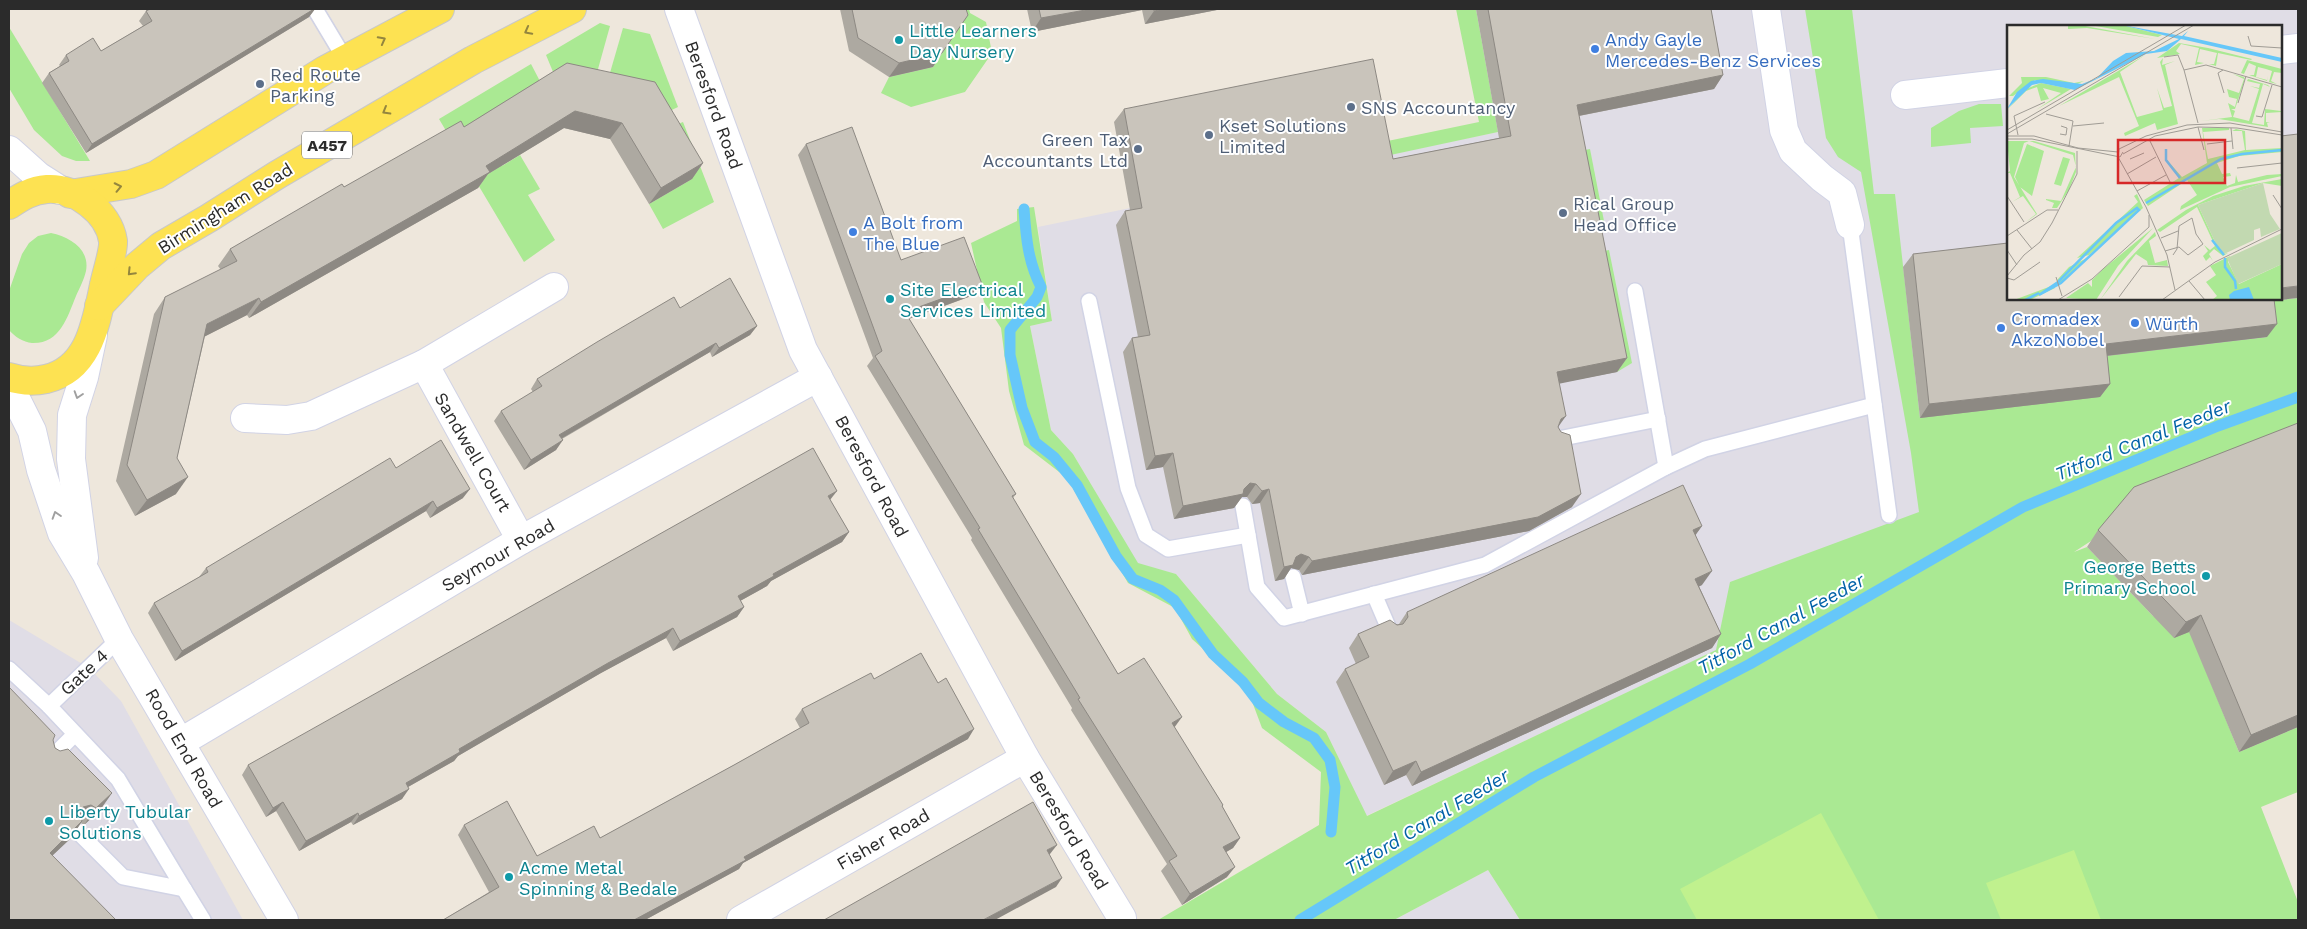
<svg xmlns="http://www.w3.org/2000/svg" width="2307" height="929" font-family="'Work Sans',sans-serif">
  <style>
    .industrial { fill: #e0dde6; fill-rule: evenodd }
    .green { fill: #aae993 }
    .pitch { fill: #c0f18e }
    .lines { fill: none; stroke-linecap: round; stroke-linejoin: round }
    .stream { stroke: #66c7f9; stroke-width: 11 }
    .lane-casing { stroke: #d1d3e5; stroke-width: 18 }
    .street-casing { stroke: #d1d3e5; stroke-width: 30 }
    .secondary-casing { stroke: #d1d3e5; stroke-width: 30 }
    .primary-casing { stroke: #c8c8c8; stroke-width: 30 }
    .lane { stroke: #fff; stroke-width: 15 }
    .street { stroke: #fff; stroke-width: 28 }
    .secondary { stroke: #fff; stroke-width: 28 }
    .primary { stroke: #fde252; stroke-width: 28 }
    .wall { fill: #ada9a1 }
    .shaded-wall { fill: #8d8983 }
    .building { fill: #c9c4bb; stroke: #8d8983 }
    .oneway { stroke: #94863e }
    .oneway2 { stroke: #a0a0a0 }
    .culture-dot { fill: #0f9aa8; stroke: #fff; stroke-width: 2 }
    .shop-dot { fill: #3f7fe0; stroke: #fff; stroke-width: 2 }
    .service-dot { fill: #5c6f8a; stroke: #fff; stroke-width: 2 }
    .labels { text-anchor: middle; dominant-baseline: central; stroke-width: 4; stroke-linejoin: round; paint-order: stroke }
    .shield { fill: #fff; stroke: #6b6b6b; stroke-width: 1 }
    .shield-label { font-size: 16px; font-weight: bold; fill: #2b2b2b }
    .culture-label { font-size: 18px; fill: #0d838f; stroke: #fff; text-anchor: start }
    .shop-label { font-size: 18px; fill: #366cbe; stroke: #fff; text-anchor: start }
    .service-label { font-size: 18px; fill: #4e5e75; stroke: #fff; text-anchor: start }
    .street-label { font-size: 18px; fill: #2b2b2b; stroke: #fff }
    .water-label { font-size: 19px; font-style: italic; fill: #0262a8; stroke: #fff }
    .inset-river { fill: none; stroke: #66c7f9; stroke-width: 2.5 }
    .inset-road { fill: none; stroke: #a09c95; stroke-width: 1 }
    .view { fill: #d62828; fill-opacity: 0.15; stroke: #d62828; stroke-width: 2.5 }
    .inset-edge { fill: none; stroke: #2b2b2b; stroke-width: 2.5 }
  </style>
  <rect width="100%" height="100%" fill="#eee7dc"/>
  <g class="industrial">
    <path d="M1476 9H2298V355L1924 552 1366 816 1326 732 1277 694 1176 574 1138 564 1073 454 1051 430 1030 326 1052 321 1038 227 1498 132ZM2008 26H2281V299H2008Z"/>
    <path d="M9 620 89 668 121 701 243 920H9Z"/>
    <path d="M1488 870 1520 920H1394Z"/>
  </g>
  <g class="green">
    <path d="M954 9H969L970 13 986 22 992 53 965 92 911 107 881 93 889 77 933 67 958 29Z"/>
    <path d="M1456 9H1476L1498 132 1381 157 1378 143 1479 122Z"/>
    <path d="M1805 9H1852L1874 194H1895L1920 418 2096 357 2267 337 2263 302 2298 298V435L2091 541 2074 552 2087 547 2153 616 2190 632 2239 752 2298 727V792L2261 807 2298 902V920H1520L1488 870 1394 920H1158L1319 825 1321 772 1262 728 1247 688 1192 639 1175 608 1128 583 1067 478 1024 445 1009 391 1001 328 984 302 971 243 1017 221V209L1034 207 1052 321 1030 326 1051 430 1073 454 1138 563 1176 574 1277 694 1326 732 1367 816 1716 650 1730 582 1919 512 1911 453 1861 172 1838 157 1826 138Z"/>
    <path d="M600 23 610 26 593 87 556 79 546 55Z"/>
    <path d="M9 27 90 161H76L62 156 34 130 9 88Z"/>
    <path d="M623 28 650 34 678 107 655 118 605 90Z"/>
    <path d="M531 64 543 87 502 166 520 155 540 189 528 195 555 240 524 262 439 119Z"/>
    <path d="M1979 104H2001L2003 126 1970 128 1971 143 1931 147V128L1959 111Z"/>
    <path d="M683 122 714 202 663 229 649 204 692 179 663 130Z"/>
    <path d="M1590 149 1604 221 1588 225 1574 152Z"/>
    <path d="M51 233C70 237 90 249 86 271 84 280 79 289 76 296 67 318 60 344 32 343 23 342 15 337 9 330V291L22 254 29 243 38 236Z"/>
    <path d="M1609 250 1632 363 1617 372 1594 253Z"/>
  </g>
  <g class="pitch">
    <path d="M1821 813 1879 920H1697L1680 889Z"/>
    <path d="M2074 850 2101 920H2001L1986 883Z"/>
  </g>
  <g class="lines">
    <g class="stream">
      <path d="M1024 209C1026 237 1028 262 1041 287L1037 297 1010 330V355L1022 408 1035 442 1054 457 1077 485 1116 556 1133 579 1160 590 1174 600 1213 654 1243 682 1259 703 1284 722 1314 738 1330 760 1335 787 1331 832"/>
      <path d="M1300 920 1534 777 1750 664 2023 507 2218 426 2298 397"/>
    </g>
    <g class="lane-casing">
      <g id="lane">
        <path d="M315 9 345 59"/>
        <path d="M1850 225 1889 515"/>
        <path d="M1635 291 1666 467"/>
        <path d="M1089 301 1128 488 1146 535 1168 549 1248 535"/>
        <path d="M1558 439 1658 419"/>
        <path d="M1243 506 1257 587 1284 618 1485 565 1666 467 1705 449 1874 405"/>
        <path d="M1293 577 1302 614"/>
        <path d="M1374 594 1389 629"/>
        <path d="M9 669 49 706 118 779 184 889 123 877 77 831"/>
        <path d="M49 706 119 639"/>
        <path d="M50 759 75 734"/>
        <path d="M184 889 203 920"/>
      </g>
    </g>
    <g class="street-casing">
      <g id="street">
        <path d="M679 9 803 350 1025 758 1122 918"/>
        <path d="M1766 9 1784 130 1793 151 1822 178 1842 193 1850 225"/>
        <path d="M2281 50 2298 48"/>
        <path d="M1905 95 2008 83"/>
        <path d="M9 150 38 176 60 190"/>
        <path d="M424 364 521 540"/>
        <path d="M245 418 287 420 311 416 424 364 554 287"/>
        <path d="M181 742 521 540 818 377"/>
        <path d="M741 920 1025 758"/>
      </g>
    </g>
    <g class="secondary-casing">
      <g id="secondary">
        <path d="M9 385 32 431 41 470 62 533 86 573 119 639 284 920"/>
        <path d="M84 558 71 459 72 415 84 377 93 335"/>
      </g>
    </g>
    <g class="primary-casing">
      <g id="primary">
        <path d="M70 194 131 184 156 175 325 70 440 9"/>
        <path d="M9 205C21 197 32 190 47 189 75 187 109 212 113 241 114 251 106 274 104 285 96 322 90 369 46 379 33 382 21 381 9 377"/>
        <path d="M99 306 137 266 161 246 209 218 277 175 473 60 572 9"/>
      </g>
    </g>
    <use href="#lane" class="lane"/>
    <use href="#street" class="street"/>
    <use href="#secondary" class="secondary"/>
    <use href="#primary" class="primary"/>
  </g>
  <g class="wall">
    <path d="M150 9H315L309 17 86 153 42 83 49 73 60 66 59 65 66 55 101 51 143 26 139 21 146 11Z"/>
    <path d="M840 9H966L933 67 889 77 849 51Z"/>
    <path d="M1027 9H1222L1145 24 1142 10 1032 32Z"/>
    <path d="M1476 9H1711L1723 75 1714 89 1579 116 1627 358 1617 372 1559 383 1558 427 1572 507 1529 531 1302 575 1299 570 1291 568 1284 579 1275 581 1260 503 1252 504 1247 497H1242L1234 508 1174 519 1163 467 1146 470 1123 352 1132 338 1138 337 1116 225 1125 211 1130 210 1114 122 1124 109 1393 159 1499 138Z"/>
    <path d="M567 63 703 163 692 179 649 204 610 139 564 128 488 174 478 188 249 318 247 315 205 336 177 458 176 494 135 516 116 481 154 314 165 297 221 270 218 266 230 249 344 187 464 127Z"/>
    <path d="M806 144 901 260 974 295 909 319 1016 494 1013 498 1118 674 1174 727 1223 805 1222 806 1240 838 1233 848 1226 852 1227 877 1182 905 1161 871 1167 864 1071 710 1072 708 971 540 972 538 867 366 873 358 798 155Z"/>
    <path d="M1913 254 2274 301 2267 337 2107 356 2110 384 2100 397 1920 418 1903 267Z"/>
    <path d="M680 308 757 326 750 335 712 357 710 352 562 439 556 450 524 470 494 421 501 411 533 392 531 389 537 379Z"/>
    <path d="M2298 423V727L2239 752 2189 632 2174 638 2087 547 2098 530Z"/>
    <path d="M396 468 463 498 430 518 426 511 175 661 148 613 154 603 199 577 206 568Z"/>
    <path d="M830 500 849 532 842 542 771 581 767 586 740 601 744 607 737 617 673 651 666 638 601 673 458 756 454 761 408 787 402 799 353 825 351 822 299 851 276 811 266 817 242 775 248 765Z"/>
    <path d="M1702 526 1695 535 1702 585 1699 586 1721 634 1712 648 1412 786 1406 775 1384 785 1336 682 1345 669 1356 664 1349 648 1358 634 1399 624 1407 612Z"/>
    <path d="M874 679 968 739 743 863 739 869 645 920H443L489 892 458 835 464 825 537 856 600 838 734 765 800 728 795 719 802 709Z"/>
    <path d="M53 740 55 748 112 793 100 810 84 825 81 823 71 838 53 855 9 920Z"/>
  </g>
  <g class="shaded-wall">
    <path d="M314 9H315L309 17 86 153 92 144Z"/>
    <path d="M1091 9H1143L1142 10 1032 32 1041 18Z"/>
    <path d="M1164 9H1222L1145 24 1154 11Z"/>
    <path d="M942 53 933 67 889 77 899 63Z"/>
    <path d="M1723 75 1714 89 1568 118 1577 105Z"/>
    <path d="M575 111 622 123 610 139 564 128 488 174 478 188 249 318 261 302Z"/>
    <path d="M703 163 692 179 649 204 661 188Z"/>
    <path d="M982 284 974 295 897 323 905 312Z"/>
    <path d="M2298 286V298L2263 302 2266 299H2281V288Z"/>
    <path d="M259 298 247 315 196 341 207 324Z"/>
    <path d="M2277 324 2267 337 2096 357 2106 344Z"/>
    <path d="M757 326 750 335 712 357 719 348Z"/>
    <path d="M716 343 710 352 552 444 559 435Z"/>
    <path d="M1627 358 1617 372 1548 386 1557 372Z"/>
    <path d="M2110 384 2100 397 1920 418 1929 404Z"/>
    <path d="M1566 416 1556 430 1561 419Z"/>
    <path d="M563 440 556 450 524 470 531 460Z"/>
    <path d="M1173 453 1163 467 1146 470 1155 456Z"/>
    <path d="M188 477 176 494 135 516 147 500Z"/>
    <path d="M1250 483 1256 484 1247 497H1242L1234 508 1174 519 1183 506 1244 489Z"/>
    <path d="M470 489 463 498 430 518 437 508Z"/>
    <path d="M1269 489 1260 503 1252 504 1262 491Z"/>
    <path d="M837 491 830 500 828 496Z"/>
    <path d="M1581 494 1572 507 1529 531 1302 575 1312 561Z"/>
    <path d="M433 501 426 511 175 661 182 651Z"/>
    <path d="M1702 526 1692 540 1693 530Z"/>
    <path d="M849 532 842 542 771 581 767 586 731 606 738 596 773 574Z"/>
    <path d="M1301 554 1309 557 1299 570 1291 568 1284 579 1275 581 1284 567 1296 557Z"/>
    <path d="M1712 571 1702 585 1686 593 1695 579Z"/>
    <path d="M744 607 737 617 673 651 680 641Z"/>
    <path d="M2201 615 2189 632 2174 638 2186 622Z"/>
    <path d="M673 628 666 638 601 673 458 756 454 761 399 792 406 783 459 749 608 663Z"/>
    <path d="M1721 634 1712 648 1412 786 1421 772Z"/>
    <path d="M2298 715V727L2239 752 2251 735Z"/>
    <path d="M1182 717 1174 728 1172 723Z"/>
    <path d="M974 729 968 739 743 863 739 869 645 920H634L744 857Z"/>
    <path d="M1416 761 1406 775 1384 785 1393 771Z"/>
    <path d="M409 789 402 799 353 825 359 816Z"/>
    <path d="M112 793 100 810 84 825 96 808Z"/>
    <path d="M283 802 276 811 266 817 273 808Z"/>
    <path d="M91 805 79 822 71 824 83 807Z"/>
    <path d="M358 813 351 822 299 851 306 841Z"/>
    <path d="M82 821 71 838 38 869 50 853Z"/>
    <path d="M1240 838 1233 848 1216 858 1223 847Z"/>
    <path d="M1057 845 1050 854 1040 860 1047 850Z"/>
    <path d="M1235 867 1227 877 1182 905 1190 894Z"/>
    <path d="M1062 878 1056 887 995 920H983Z"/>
  </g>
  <g class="building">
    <path d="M150 9H314L92 144 49 73 69 61 66 55 93 38 101 51 152 21 146 11Z"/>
    <path d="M852 9H966L968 15 942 53 899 63 858 38Z"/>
    <path d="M1039 9H1091L1041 18Z"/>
    <path d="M1154 9H1164L1154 11Z"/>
    <path d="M1488 9H1711L1723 75 1577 105 1627 358 1557 372 1566 416 1561 419 1558 427 1561 432 1570 435 1581 494 1538 517 1312 561 1309 557 1301 554 1296 557 1293 565 1284 567 1269 489 1262 491 1256 484 1250 483 1244 489 1243 494 1183 506 1173 453 1155 456 1132 338 1150 335 1125 211 1142 208 1124 109 1373 59 1393 159 1511 136Z"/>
    <path d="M567 63 655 82 703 163 661 188 622 123 575 111 486 166 490 172 261 302 259 298 207 324 177 458 188 477 147 500 127 465 165 297 237 261 230 249 342 184 344 187 461 121 464 127Z"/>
    <path d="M852 127 901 260 964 237 982 284 905 312 1016 494 1012 496 1118 674 1144 658 1182 717 1172 723 1223 805 1222 806 1240 838 1223 847 1235 867 1190 894 1169 861 1177 856 1078 699 1080 698 978 529 980 528 875 356 882 351 806 144Z"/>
    <path d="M2298 134V286L2281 288V136Z"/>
    <path d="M2008 243V299H2274L2277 324 2106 344 2110 384 1929 404 1913 254Z"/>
    <path d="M730 278 757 326 719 348 716 343 559 435 563 440 531 460 501 411 542 386 537 379 597 342 674 297 680 308Z"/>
    <path d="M2298 423V715L2251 735 2201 615 2186 622 2098 530 2134 487Z"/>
    <path d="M441 440 470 489 437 508 433 501 182 651 154 603 208 572 206 568 390 458 396 468Z"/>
    <path d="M813 448 837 491 828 496 849 532 773 574 774 576 738 596 744 607 680 641 673 628 608 663 459 749 460 752 406 783 409 789 359 816 358 813 306 841 283 802 273 808 248 765Z"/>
    <path d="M1683 485 1702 526 1693 530 1712 571 1695 579 1721 634 1421 772 1416 761 1393 771 1345 669 1369 657 1358 634 1390 620 1397 625 1403 624 1408 617 1407 612Z"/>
    <path d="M921 653 938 683 946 678 974 729 744 857 746 860 634 920H443L499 887 464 825 507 801 537 856 594 826 600 838 734 765 809 723 802 709 871 673 874 679Z"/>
    <path d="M9 687 55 735 53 740 55 748 60 751 68 749 112 793 96 808 91 805 83 807 80 812 82 821 50 853 116 920H9Z"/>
    <path d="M1033 802 1057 845 1047 850 1062 878 983 920H824Z"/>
  </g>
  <defs><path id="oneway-chevron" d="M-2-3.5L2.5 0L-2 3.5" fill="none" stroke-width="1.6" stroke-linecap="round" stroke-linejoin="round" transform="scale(1.25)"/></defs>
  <g class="oneway">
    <use href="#oneway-chevron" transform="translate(528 31) rotate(152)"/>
    <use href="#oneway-chevron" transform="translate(382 40) rotate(-28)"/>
    <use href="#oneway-chevron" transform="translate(386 111) rotate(150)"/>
    <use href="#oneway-chevron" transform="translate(118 187) rotate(-12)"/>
    <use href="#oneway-chevron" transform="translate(131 272) rotate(134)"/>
  </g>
  <g class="oneway2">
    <use href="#oneway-chevron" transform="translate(78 395) rotate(108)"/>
    <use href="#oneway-chevron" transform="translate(56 515) rotate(-108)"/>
  </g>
  <g class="culture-dot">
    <circle cx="899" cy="40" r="5"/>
    <circle cx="890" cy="299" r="5"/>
    <circle cx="2206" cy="576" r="5"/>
    <circle cx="49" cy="821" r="5"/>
    <circle cx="509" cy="877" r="5"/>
  </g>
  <g class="shop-dot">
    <circle cx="1595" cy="49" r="5"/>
    <circle cx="853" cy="232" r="5"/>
    <circle cx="2135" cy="323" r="5"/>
    <circle cx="2001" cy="328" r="5"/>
  </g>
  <g class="service-dot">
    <circle cx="260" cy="84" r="5"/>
    <circle cx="1351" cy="107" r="5"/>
    <circle cx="1209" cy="135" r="5"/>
    <circle cx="1138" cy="149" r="5"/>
    <circle cx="1563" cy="213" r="5"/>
  </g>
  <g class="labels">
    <rect class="shield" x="302" y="131.5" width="50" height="27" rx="4"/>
    <g class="shield-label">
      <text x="327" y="145">A457</text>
    </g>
    <g class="culture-label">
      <text x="909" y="30">Little Learners<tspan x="909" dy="21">Day Nursery</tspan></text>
      <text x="900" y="289">Site Electrical<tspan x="900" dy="21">Services Limited</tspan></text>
      <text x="2196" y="566" text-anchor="end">George Betts<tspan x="2196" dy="21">Primary School</tspan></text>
      <text x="59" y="811">Liberty Tubular<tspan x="59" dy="21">Solutions</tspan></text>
      <text x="519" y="867">Acme Metal<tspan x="519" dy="21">Spinning &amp; Bedale</tspan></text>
    </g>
    <g class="shop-label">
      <text x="1605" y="39">Andy Gayle<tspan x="1605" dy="21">Mercedes-Benz Services</tspan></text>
      <text x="863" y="222">A Bolt from<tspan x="863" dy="21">The Blue</tspan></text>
      <text x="2011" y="318">Cromadex<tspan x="2011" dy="21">AkzoNobel</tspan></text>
      <text x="2145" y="323">Würth</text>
    </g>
    <g class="service-label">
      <text x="270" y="74">Red Route<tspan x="270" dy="21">Parking</tspan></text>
      <text x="1361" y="107">SNS Accountancy</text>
      <text x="1219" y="125">Kset Solutions<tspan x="1219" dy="21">Limited</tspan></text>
      <text x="1128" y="139" text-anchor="end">Green Tax<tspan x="1128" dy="21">Accountants Ltd</tspan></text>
      <text x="1573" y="203">Rical Group<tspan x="1573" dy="21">Head Office</tspan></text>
    </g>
    <g class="street-label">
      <text transform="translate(714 105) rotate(70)">Beresford Road</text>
      <text transform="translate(225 208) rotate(-32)">Birmingham Road</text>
      <text transform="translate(473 452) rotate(60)">Sandwell Court</text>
      <text transform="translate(872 476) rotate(62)">Beresford Road</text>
      <text transform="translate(498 555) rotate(-30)">Seymour Road</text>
      <text transform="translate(84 672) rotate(-43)">Gate 4</text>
      <text transform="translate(184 748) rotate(60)">Rood End Road</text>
      <text transform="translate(1069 830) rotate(59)">Beresford Road</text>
      <text transform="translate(883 839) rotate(-30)">Fisher Road</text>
    </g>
    <g class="water-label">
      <text transform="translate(2143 440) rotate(-22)">Titford Canal Feeder</text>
      <text transform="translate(1781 624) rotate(-29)">Titford Canal Feeder</text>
      <text transform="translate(1427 822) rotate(-31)">Titford Canal Feeder</text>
    </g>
  </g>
  <g transform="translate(2007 25)">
    <rect width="275" height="275" fill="#eee7dc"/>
    <path d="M61 0H73L148 14 80 3 61 4ZM83 0H115L155 10 151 12ZM172 18 201 23 245 34 244 35 211 28 209 41 202 39H207L210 28 193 24 190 37 197 38 188 40 192 23 174 19 169 26 173 29 150 33ZM138 30 113 47 130 92 156 85 150 63 157 83 165 81 153 37 156 33 155 40 168 36 158 40 171 99 150 105 148 98 118 111 117 108 132 101 112 52 52 81ZM240 35 275 44V48L267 47 264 56 270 59 262 57 265 46 259 44 251 42 249 52 260 55 261 51 260 56 242 50H247L249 41 242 38 237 49 234 48ZM226 49 237 52 238 54 228 84H224L228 86 226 92 242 96 252 64 243 61 252 63 253 59 240 56 241 54 261 60 263 62 256 59 245 98 257 100 258 84 274 86 275 78V87L259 88V97L263 98H260L261 102 212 94 194 96 225 92 221 78 228 82 230 74 222 72 220 64 232 68 237 54ZM14 52H39L67 58 77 56 68 60 28 55 6 71H2L15 58ZM34 58 64 64 29 85 54 68 36 63 42 74 34 76 30 62 19 66 0 85 19 64ZM195 103H222V105L196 107 201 134 238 125 235 106H225L229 104 238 106 239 125 275 123V127L232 131 210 138 215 149 223 148 224 151 216 152 220 161 228 158 229 150 231 157 260 150 275 149V151L223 162 173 185 174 181 190 170 180 155 141 181 137 175 172 153 159 135 158 124 160 135 175 152 200 138ZM0 116H27L68 128 69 147 62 165 50 183H45L47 178 39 175V181V174L54 176 69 142 66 130 22 116 17 118 7 152 30 189 19 197 29 189 16 171 5 177 13 172 3 148H0L3 146ZM20 119 37 126 25 171 13 162 8 152ZM56 132 63 134 54 161 47 159ZM275 154V161L256 158 191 180 209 219 217 229 221 228 216 231 207 224 202 229 206 236 203 232 199 236 196 231 201 226 197 220 203 225 208 221 190 182 153 207 150 205 179 185 206 171 237 161ZM130 169 136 183 82 230 70 233 131 177 127 171ZM146 203 111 241 89 275 59 273 81 258 85 262V255L96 244ZM148 207 149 211 142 216 148 238 160 235 161 241 141 240 140 236 129 229 93 275 120 236ZM223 231 221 237 232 259 275 239V275H205L210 271 199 257 209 250 203 241ZM82 232 51 261 50 255 62 242ZM47 260 48 263 23 275H7Z" fill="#aae993"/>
    <path d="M256 158 263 189 273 204 254 212 253 203 247 205V215L217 229 209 219 191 180ZM275 208V239L231 259 220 233Z" fill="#c2d9b1"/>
    <path d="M115 0 175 11 181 6 177 11 275 33V37L174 14 160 26 139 29 68 65 34 58 25 60 0 84 10 67 24 56 36 54 75 59 90 53 106 36 119 28 147 26 172 14ZM242 262 247 275H223L222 270 227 266Z" fill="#66c7f9"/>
    <path class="inset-river" d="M159 124V135L173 153M139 178 214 134 235 129 275 125M130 183 132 185 54 258 32 270 51 257 109 198ZM205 215 217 230M218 233V242L228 256 229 264M18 275 32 268"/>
    <path class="inset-road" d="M241 11 244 21 275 23M157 32 171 30 177 45M216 45 211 48 217 68M231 78 239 51M39 89 66 96 62 121M249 91 255 92 265 60M191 98 177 45 199 40 275 62M66 101 97 98M191 102 197 125M224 103 226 124M0 105 179 0M0 109 187 0M53 109 59 110 60 103 54 101M11 110 7 91 38 77M0 111H27L71 123 111 127M0 114H25L113 132 116 127M142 114 163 157M200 119 225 116M116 129 148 111 191 102 230 103 275 110M111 132 139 182 160 230 168 265M111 132 112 124 139 111 180 100 223 98 275 107M123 134 137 128M230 143 275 138M120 149 149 132M130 166 159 150M266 170 275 184M0 171 17 197M10 205 25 224M0 211 40 185H51M154 213 171 206M0 225 10 240M158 226 172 222 181 230 196 219 189 209 185 193M166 230 170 224 172 201 185 193M0 251 17 230 33 217 45 198 70 149V126M49 252 55 271M0 253 7 255 33 237M182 256 198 275M112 272 135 241 163 242M51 275 85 254 142 202V190M155 275 208 237 275 204"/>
    <path class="view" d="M111 115H218V158H111Z"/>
    <rect width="275" height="275" class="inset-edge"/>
  </g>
  <rect width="2307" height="929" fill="none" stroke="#2b2b2b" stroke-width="20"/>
</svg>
